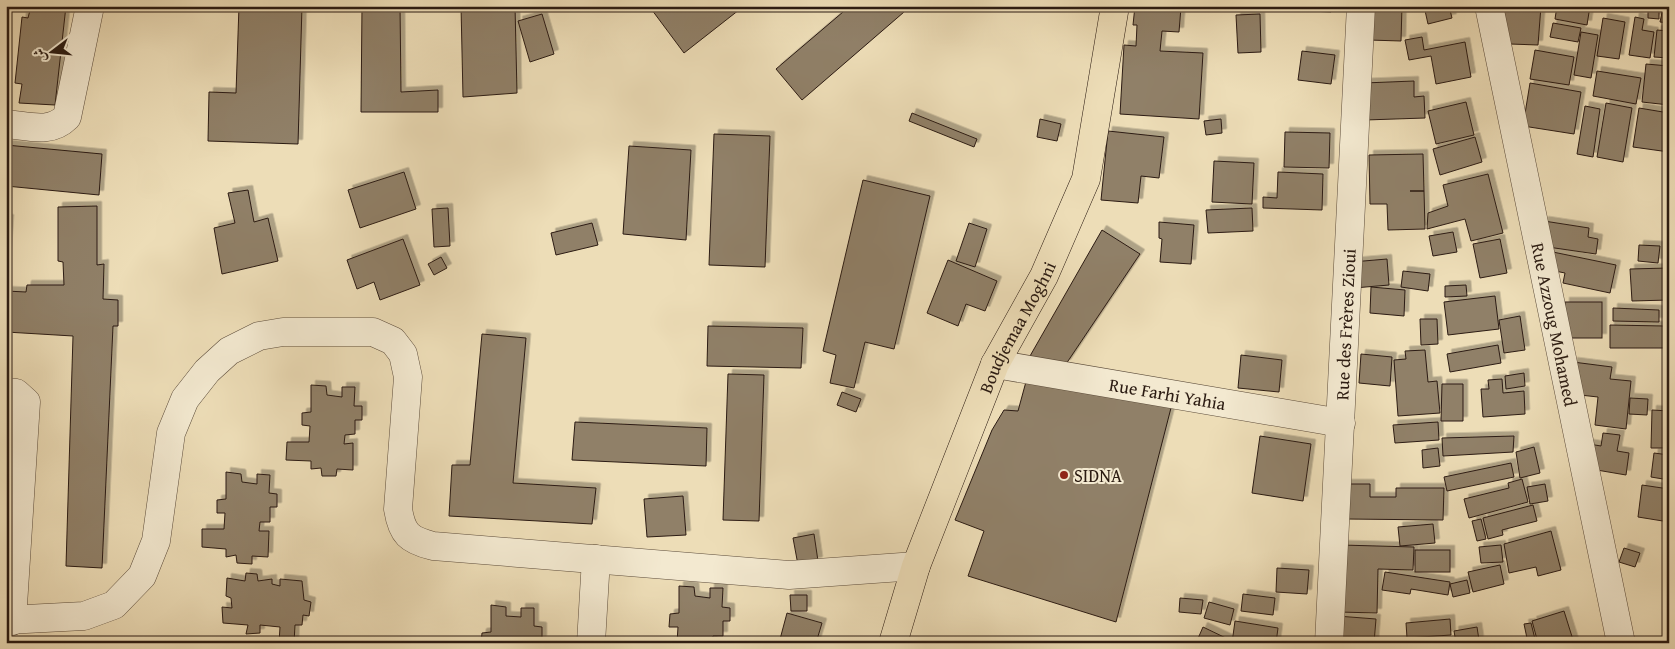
<svg xmlns="http://www.w3.org/2000/svg" width="1675" height="649" font-family="'Gentium Book Plus',Amiri,serif">
  <style>
    .building { fill: #908068; stroke: #2b1b12; filter: url(#shadow) }
    .lines { fill: none; stroke-linecap: round; stroke-linejoin: round }
    .street-casing { stroke: #5c4c3b; stroke-width: 29 }
    .primary-casing { stroke: #2b1b12; stroke-width: 29 }
    .street { stroke: #f3e9d0; stroke-width: 28 }
    .primary { stroke: #edddb7; stroke-width: 28 }
    .poi-dot { fill: #8f2418; stroke: #f3e9d0; stroke-width: 2 }
    .labels { text-anchor: middle; dominant-baseline: central; stroke-width: 4; stroke-linejoin: round; paint-order: stroke }
    .street-label { font-size: 18px; fill: #2b1b12; stroke: #f3e9d0 }
    .poi-label { font-size: 18px; fill: #2b1b12; stroke: #f3e9d0; text-anchor: start }
  </style>
  <defs>
    <filter id="shadow"><feDropShadow dx="4.5" dy="-4.5" stdDeviation="0" flood-color="#0004"/></filter>
  </defs>
  <rect width="100%" height="100%" fill="#edddb7"/>
  <filter id="stains"><feTurbulence type="fractalNoise" baseFrequency=".004" numOctaves="4"/><feColorMatrix values="0 0 0 0 .2 0 0 0 0 .09 0 0 0 0 .02 0 0 0 .5 -.17"/></filter>
  <radialGradient id="worn" r=".72"><stop offset=".6" stop-color="#630" stop-opacity="0"/><stop offset="1" stop-color="#630" stop-opacity=".3"/></radialGradient>
  <g class="building">
    <path d="M31 6H84V9L66 6 55 105 19 103 22 84 15 83 22 17 28 18Z"/>
    <path d="M239 6H302L298 144 208 141 209 92 236 93Z"/>
    <path d="M362 6H400L401 92 438 90V112H361Z"/>
    <path d="M461 6H515L517 93 463 97Z"/>
    <path d="M649 6H744L684 53Z"/>
    <path d="M850 6H899L904 12 802 100 776 69Z"/>
    <path d="M1135 6 1181 7 1179 32 1162 31 1160 51 1203 53 1199 119 1120 114 1124 45 1136 46 1137 25H1133Z"/>
    <path d="M1206 6H1331V12Z"/>
    <path d="M1370 6H1402L1401 41 1369 40Z"/>
    <path d="M1424 6H1449L1452 18 1428 24Z"/>
    <path d="M1503 6H1541L1538 45 1510 44Z"/>
    <path d="M1557 6H1590L1587 25 1555 19Z"/>
    <path d="M1648 6H1659V19L1648 18Z"/>
    <path d="M1663 8 1669 9V23L1660 22Z"/>
    <path d="M542 14 554 54 530 62 518 21Z"/>
    <path d="M1260 14 1261 52 1238 53 1236 15Z"/>
    <path d="M1635 17 1644 19 1642 30 1654 32 1650 58 1629 55Z"/>
    <path d="M1603 18 1625 22 1619 59 1597 56Z"/>
    <path d="M1553 23 1581 28 1578 42 1550 37Z"/>
    <path d="M1657 30 1669 31V58L1654 57Z"/>
    <path d="M1581 32 1598 35 1591 78 1574 75Z"/>
    <path d="M1422 37 1424 50 1465 42 1471 77 1436 84 1431 56 1409 60 1405 40Z"/>
    <path d="M1535 50 1574 57 1569 85 1530 79Z"/>
    <path d="M1302 51 1335 55 1331 84 1298 80Z"/>
    <path d="M1646 64 1669 66V105L1642 102Z"/>
    <path d="M1597 71 1641 78 1636 104 1593 96Z"/>
    <path d="M1414 81V97L1424 96 1425 118 1365 120 1364 83Z"/>
    <path d="M1530 83 1581 92 1574 134 1523 126Z"/>
    <path d="M1466 102 1474 135 1436 144 1428 111Z"/>
    <path d="M1606 103 1632 108 1623 162 1597 157Z"/>
    <path d="M1585 106 1600 109 1593 157 1577 154Z"/>
    <path d="M1639 108 1669 113V152L1633 147Z"/>
    <path d="M912 113 977 139 974 147 909 121Z"/>
    <path d="M1040 119 1061 124 1057 141 1037 137Z"/>
    <path d="M1221 119 1222 133 1206 135 1204 121Z"/>
    <path d="M1108 131 1164 137 1159 178 1141 176 1138 203 1101 200Z"/>
    <path d="M1285 132 1330 133 1329 168 1284 167Z"/>
    <path d="M714 134 770 136 765 267 709 265Z"/>
    <path d="M1475 137 1482 162 1440 175 1433 149Z"/>
    <path d="M6 145 102 154 99 195 6 186Z"/>
    <path d="M629 146 691 150 686 240 623 234Z"/>
    <path d="M1423 154 1424 191H1410H1424L1425 229 1388 230 1387 204H1370L1369 155Z"/>
    <rect x="1664" y="155" width="5" height="12"/>
    <path d="M1214 161 1254 163 1252 204 1212 202Z"/>
    <path d="M404 172 416 209 360 228 348 190Z"/>
    <path d="M1278 172 1323 174 1322 210 1263 208V197L1277 198Z"/>
    <path d="M1488 174 1503 233 1471 241 1465 219 1427 229 1428 213 1448 206 1443 185Z"/>
    <path d="M863 180 930 196 894 349 865 342 854 388 830 383 836 355 823 351Z"/>
    <path d="M248 190 254 222 268 218 278 261 222 274 214 228 235 223 228 193Z"/>
    <path d="M97 206V265L104 264 103 299 118 300V326H113L102 568 66 566 73 336 6 332V291L26 292 27 285H64L63 262 58 261V207Z"/>
    <path d="M448 208 450 246 434 247 432 209Z"/>
    <path d="M1252 208 1253 231 1208 233 1206 210Z"/>
    <path d="M6 219H9L6 264Z"/>
    <path d="M1544 221 1589 228 1588 237 1598 239 1596 254 1541 246Z"/>
    <path d="M1159 222 1194 225 1191 264 1160 262 1162 239 1159 238Z"/>
    <path d="M592 223 598 245 556 255 551 233Z"/>
    <path d="M969 223 987 229 975 267 956 261Z"/>
    <path d="M1102 230 1140 254 1066 364 1030 356Z"/>
    <path d="M1453 232 1457 252 1433 256 1429 236Z"/>
    <path d="M403 239 420 285 380 300 374 282 357 289 347 260Z"/>
    <path d="M1500 239 1507 273 1480 278 1473 244Z"/>
    <path d="M1639 245 1660 246 1658 263 1638 261Z"/>
    <path d="M1548 251 1616 265 1610 293 1563 283 1565 273 1545 269Z"/>
    <path d="M441 257 447 268 434 275 428 264Z"/>
    <path d="M1387 259 1389 285 1354 288 1352 262Z"/>
    <path d="M948 260 997 281 985 311 966 304 958 326 927 313Z"/>
    <path d="M1668 268 1669 300 1632 301 1630 269Z"/>
    <path d="M1403 271 1430 274 1428 291 1401 287Z"/>
    <path d="M1466 285 1467 296 1445 297V286Z"/>
    <path d="M1371 287 1405 290 1404 316 1370 313Z"/>
    <path d="M1495 296 1499 329 1448 335 1444 302Z"/>
    <rect x="1565" y="302" width="37" height="36"/>
    <path d="M1613 308 1659 310V322L1613 321Z"/>
    <path d="M1520 316 1525 350 1504 353 1499 320Z"/>
    <path d="M1420 319H1437L1438 344 1421 345Z"/>
    <path d="M1610 325 1664 326V348H1610Z"/>
    <path d="M708 326 803 328 801 368 707 366Z"/>
    <path d="M482 334 526 338 513 483 596 488 592 524 449 516 452 465H470Z"/>
    <path d="M1498 345 1501 363 1450 372 1447 354Z"/>
    <path d="M1425 350 1428 382 1437 381 1440 413 1398 416 1394 360 1406 359 1405 351Z"/>
    <path d="M1361 354 1392 357 1390 386 1359 383Z"/>
    <path d="M1241 355 1282 360 1279 392 1238 388Z"/>
    <path d="M1573 362 1612 367 1610 379 1631 381 1626 429 1595 425 1598 397 1571 394Z"/>
    <path d="M1524 373 1525 386 1506 389 1505 376Z"/>
    <path d="M728 374 764 375 759 521 723 520Z"/>
    <path d="M1027 378 1172 404 1116 622 968 576 984 531 955 520 992 430 1004 410 1018 411Z"/>
    <path d="M1502 379 1503 393 1524 391 1525 414 1483 417 1481 389H1489L1488 380Z"/>
    <path d="M1442 384H1463V421H1441Z"/>
    <path d="M311 385 326 386 327 395 342 397V387H355L354 406H362V420H355V434L345 435 344 444 353 443V470L337 469 336 476H322L321 468 311 469V461L286 460 287 442H309L310 426 302 425V413L311 412Z"/>
    <path d="M842 392 861 399 856 412 837 405Z"/>
    <path d="M1630 398 1648 399 1647 415 1629 414Z"/>
    <path d="M1652 410 1669 411V448H1651Z"/>
    <path d="M575 422 707 428 706 466 572 460Z"/>
    <path d="M1438 422 1439 440 1395 443 1393 425Z"/>
    <path d="M1603 433 1620 435 1617 451 1629 453 1626 475 1585 468 1589 444 1601 446Z"/>
    <path d="M1260 436 1311 444 1303 501 1252 493Z"/>
    <path d="M1514 436 1513 452 1443 456 1442 438Z"/>
    <path d="M1534 447 1540 473 1520 478 1516 452Z"/>
    <path d="M1438 448 1440 466 1423 468 1422 450Z"/>
    <path d="M1654 453 1669 455V480L1651 477Z"/>
    <path d="M1511 463 1514 477 1447 491 1444 477Z"/>
    <path d="M226 472 241 474 242 482 257 484V474L270 475 269 493 277 494V507H270V522H260L259 531H269L268 557 252 556V564L237 563 236 555 226 557V549L202 547V529H224L225 513H217V500L226 499Z"/>
    <path d="M1522 479 1528 502 1469 518 1464 499 1509 488 1508 483Z"/>
    <path d="M1346 484H1370V497H1396V488H1444L1443 520 1346 519Z"/>
    <path d="M1545 484 1548 501 1530 504 1527 487Z"/>
    <path d="M1642 485 1669 489V522L1638 517Z"/>
    <path d="M683 496 686 535 647 537 644 499Z"/>
    <path d="M1533 505 1537 521 1502 530 1503 535 1488 539 1483 518Z"/>
    <path d="M1481 519 1486 539 1477 541 1472 521Z"/>
    <path d="M1433 524 1435 543 1400 546 1398 527Z"/>
    <path d="M1551 531 1561 570 1538 576 1536 567 1509 573 1504 544Z"/>
    <path d="M814 534 818 561 798 565 793 538Z"/>
    <path d="M1341 545 1414 547 1413 570 1378 569 1377 613 1339 612Z"/>
    <path d="M1501 545 1503 562 1481 563 1479 547Z"/>
    <path d="M1624 548 1640 553 1635 567 1619 562Z"/>
    <rect x="1415" y="550" width="35" height="22"/>
    <path d="M1500 565 1504 584 1473 592 1468 572Z"/>
    <path d="M1277 568 1309 570 1307 594 1276 592Z"/>
    <path d="M1385 572 1450 582 1448 595 1411 589 1410 594 1382 590Z"/>
    <path d="M246 573 257 574 258 581 272 579V584L280 586V579L302 581 304 600 311 602 309 616 303 615 302 625H295L294 643H279L280 627 260 625V633L246 634 248 625 223 623 222 607 232 608 231 598 226 596 227 578 245 581Z"/>
    <path d="M1467 580 1470 593 1453 597 1450 584Z"/>
    <path d="M679 586 694 587 695 596 710 598V588H723L722 607 730 608V621H723V636H713L712 643H677L678 627H669L670 614 679 613Z"/>
    <path d="M1243 594 1275 598 1273 615 1241 611Z"/>
    <path d="M790 595H807V611H791Z"/>
    <path d="M1180 598 1203 600 1201 614 1179 612Z"/>
    <path d="M1209 602 1234 609 1230 625 1204 618Z"/>
    <path d="M491 605 506 607V616L521 617V608H534V626L542 627V640H535V643H481L482 633 491 632Z"/>
    <path d="M1564 611 1574 643H1538L1532 621Z"/>
    <path d="M787 613 822 623 816 643H779Z"/>
    <path d="M1337 616 1376 619 1374 643H1335Z"/>
    <path d="M1450 619 1451 635 1407 638 1406 623Z"/>
    <path d="M1235 621 1278 628 1276 643H1232Z"/>
    <path d="M1531 623 1536 643H1528L1524 624Z"/>
    <path d="M1203 627 1230 640 1229 643H1196Z"/>
    <path d="M1477 627 1479 640 1456 643 1454 631Z"/>
    <path d="M1403 638 1437 643H1402Z"/>
  </g>
  <g class="lines">
    <g class="street-casing">
      <g id="street">
        <path id="s1" d="M1489 6 1621 643"/>
        <path d="M6 124C29 126 50 134 67 117L90 6"/>
        <path id="s2" d="M995 364 1341 423"/>
        <path d="M6 392 16 393 26 402 12 621"/>
        <path d="M6 620 84 616 114 605 142 576 156 541 171 433 185 399 207 371 229 351 259 336 283 332H373L393 341 403 354 408 377 398 509C402 534 409 540 433 546L789 575 916 566"/>
        <path d="M591 643 596 559"/>
        <path id="s3" d="M1329 643 1361 6"/>
      </g>
    </g>
    <g class="primary-casing">
      <g id="primary">
        <path id="s4" d="M893 643 916 566 995 364 1044 276 1086 179 1115 6"/>
      </g>
    </g>
    <use href="#street" class="street"/>
    <use href="#primary" class="primary"/>
  </g>
  <circle class="poi-dot" cx="1064" cy="475" r="5"/>
  <g class="labels">
    <g class="street-label">
      <text stroke="none"><textPath href="#s1" startOffset="325">Rue Azzoug Mohamed</textPath></text>
      <text stroke="none"><textPath href="#s3" startOffset="319">Rue des Frères Zioui</textPath></text>
      <text stroke="none"><textPath href="#s4" startOffset="340">Boudjemaa Moghni</textPath></text>
      <text stroke="none"><textPath href="#s2" startOffset="175">Rue Farhi Yahia</textPath></text>
    </g>
    <g class="poi-label">
      <text x="1074" y="475">SIDNA</text>
    </g>
  </g>
  <rect width="1675" height="649" fill="none" stroke="#edddb7" stroke-width="25"/>
  <rect x="8" y="8" width="1660" height="634" fill="none" stroke="#2b1b12" stroke-width="2.5"/>
  <rect x="12" y="12" width="1650" height="624" fill="none" stroke="#2b1b12"/>
  <g transform="translate(52 52) rotate(254)" stroke="#f3e9d0" stroke-width="4" paint-order="stroke">
  <path d="M0-4L9 19L0 12L-9 19Z" fill="#2b1b12"/>
  <text y="-8" font-size="14" font-weight="bold" text-anchor="middle" fill="#2b1b12">ش</text>
  </g>
  <rect width="100%" height="100%" filter="url(#stains)"/>
  <rect width="100%" height="100%" fill="url(#worn)"/>
</svg>
